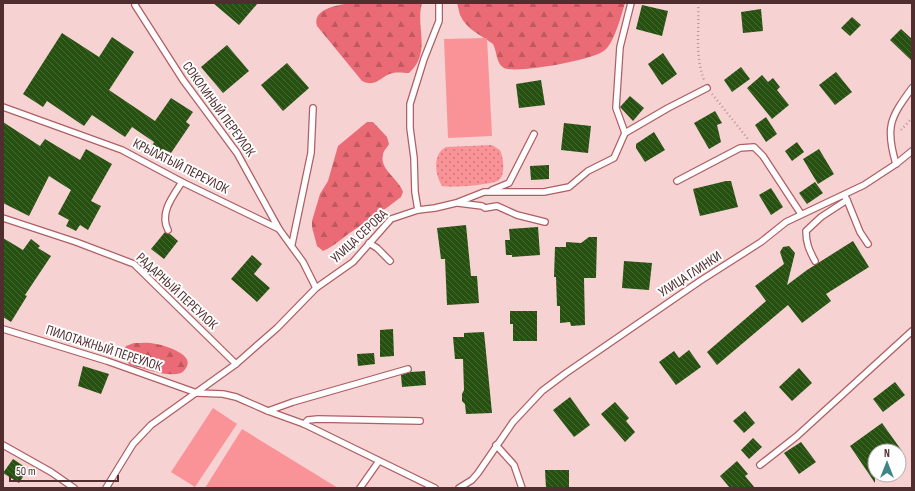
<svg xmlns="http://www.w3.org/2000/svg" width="915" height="491" font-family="'Sofia Sans Condensed',sans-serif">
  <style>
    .grass { fill: url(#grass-dots) }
    .forest { fill: url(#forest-firs) }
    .park { fill: #f99397 }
    .building { fill: url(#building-back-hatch) }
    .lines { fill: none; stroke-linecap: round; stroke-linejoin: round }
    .service-casing { stroke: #ae5f63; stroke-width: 8 }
    .path { stroke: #ba9596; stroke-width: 2.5; stroke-dasharray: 1 3; stroke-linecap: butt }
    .service { stroke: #fff; stroke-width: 5.5 }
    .labels { text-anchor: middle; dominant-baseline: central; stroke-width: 4; stroke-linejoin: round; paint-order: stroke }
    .street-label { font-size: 14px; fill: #502d2e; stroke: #fefefe }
  </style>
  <defs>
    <pattern id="grass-dots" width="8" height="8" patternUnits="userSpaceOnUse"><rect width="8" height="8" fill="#f99397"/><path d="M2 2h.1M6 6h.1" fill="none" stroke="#cc787c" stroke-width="1.8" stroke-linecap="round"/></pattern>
    <pattern id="forest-firs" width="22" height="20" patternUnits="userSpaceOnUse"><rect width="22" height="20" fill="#ea6b75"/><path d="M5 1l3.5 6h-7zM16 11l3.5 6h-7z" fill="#c05860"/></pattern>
    <pattern id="building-back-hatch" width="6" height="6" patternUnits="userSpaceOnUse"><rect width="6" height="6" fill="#265111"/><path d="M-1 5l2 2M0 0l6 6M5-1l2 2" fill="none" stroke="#476734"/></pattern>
  </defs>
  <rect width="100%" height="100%" fill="#f7d2d2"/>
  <path class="grass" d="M492 145 500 150C503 157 506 174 499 180 493 185 450 188 442 186 435 175 432 154 446 147Z"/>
  <g class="forest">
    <path d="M348 3H422C415 27 432 52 409 73 404 73 398 72 393 73 380 76 377 88 362 81L317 26C312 9 336 6 348 3Z"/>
    <path d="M457 3H625C621 16 615 41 605 50 595 60 516 74 504 68 496 64 497 51 493 44 481 35 467 30 460 15 459 11 458 7 457 3Z"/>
    <path d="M367 122H373L387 137 389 144C387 148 383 151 383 155 379 169 399 179 403 192L401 197C386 209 370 219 354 230 343 237 335 246 323 251L317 246 312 227V221L320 194 328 181 338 146Z"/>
    <path d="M134 343C141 343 149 342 156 344 164 345 193 354 187 366 185 371 181 374 176 374 164 376 142 368 130 365L126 361 123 352 126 346Z"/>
  </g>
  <g class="park">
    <path d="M487 38 492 136 448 138 444 39Z"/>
    <path d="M213 408 237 424 195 487 171 472Z"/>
    <path d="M242 429 338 488H205Z"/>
  </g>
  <g class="building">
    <path d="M213 3H258L239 25Z"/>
    <path d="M642 5 668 11 662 36 636 29Z"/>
    <path d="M761 9 763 31 743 33 741 12Z"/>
    <path d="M852 17 861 25 850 36 841 28Z"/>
    <path d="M901 29 912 39V61L890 40Z"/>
    <path d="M62 33 99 57 112 37 134 52 109 90 155 121 171 98 193 112 186 122 190 125 171 153 163 149 158 158 149 153 154 142 132 127 125 137 92 115 84 126 47 101 43 107 23 94Z"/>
    <path d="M227 45 249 71 223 93 201 67Z"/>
    <path d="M663 53 677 74 662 85 648 64Z"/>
    <path d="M287 63 309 88 283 111 261 85Z"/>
    <path d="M741 67 750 79 732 92 724 80Z"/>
    <path d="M836 72 852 92 835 105 819 85Z"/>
    <path d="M762 75 768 82 773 78 780 87 777 90 789 105 772 119 747 88Z"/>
    <path d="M541 80 545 105 519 108 516 84Z"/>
    <path d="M630 96 644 108 633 121 620 107Z"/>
    <path d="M715 111 722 123 717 125 721 142 709 149 694 123Z"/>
    <path d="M766 117 777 134 766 142 755 125Z"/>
    <path d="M3 122 40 146 45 139 80 160 86 149 112 164 91 201 101 206 88 230 80 225 76 231 66 226 69 220 58 214 71 190 49 176 29 216 3 203Z"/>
    <path d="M564 123 591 126 588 153 561 150Z"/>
    <path d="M654 132 665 150 645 162 636 148V144Z"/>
    <path d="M797 142 804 152 792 161 785 151Z"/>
    <path d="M819 149 834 174 818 184 803 159Z"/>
    <path d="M549 165V179L531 180 530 166Z"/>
    <path d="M726 181H731L738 207 700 216 693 189Z"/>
    <path d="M815 182 823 193 807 204 799 193Z"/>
    <path d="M771 188 783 207 771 215 759 195Z"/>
    <path d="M466 225 471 276H477L479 303 447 305 445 259H441L437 228Z"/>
    <path d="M538 227 540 255 512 257V255H506L505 240H510L509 229Z"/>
    <path d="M165 232 170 234 178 241 164 259 151 249Z"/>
    <path d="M589 237H597L596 278H584L585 325 571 326 570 322 560 323V306H557L556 277H554L555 247H566V242L581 243Z"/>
    <path d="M3 238 23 250 31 239 40 246 38 248 51 256 25 295 27 296 11 322 3 317Z"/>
    <path d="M853 241 869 267 826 294 831 301 802 323 788 305 717 365 707 352 766 301 755 286 784 264 780 252 783 247 789 246 795 253 787 285 807 270Z"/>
    <path d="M252 255 262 264 254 274 270 288 257 302 231 279Z"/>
    <path d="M624 261 652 263 649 290 622 288Z"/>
    <path d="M510 311H537V341H513V324H510Z"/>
    <path d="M393 329 394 356 380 357V330Z"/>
    <path d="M484 332 492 413 466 414 465 404 462 401V394L464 390 463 359H455L453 337H464V333Z"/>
    <path d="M689 350 701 367 676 385 659 362 674 351 679 358Z"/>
    <path d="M374 353 375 364 358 366 357 354Z"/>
    <path d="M83 366 109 374 101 394 78 386Z"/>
    <path d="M799 368 812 383 792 401 779 387Z"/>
    <path d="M425 371 426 385 402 387 401 375 411 372Z"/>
    <path d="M895 382 905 395 883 412 873 399Z"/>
    <path d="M570 397 590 425 574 437 553 410Z"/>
    <path d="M615 402 629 418 626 421 635 432 625 442 601 414Z"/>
    <path d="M745 411 755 423 744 433 733 421Z"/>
    <path d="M882 423 902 451H875V483L850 446Z"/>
    <path d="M753 438 762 447 749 459 741 450Z"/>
    <path d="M801 442 816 462 799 474 784 453Z"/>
    <path d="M13 459 28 469 19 483 3 473Z"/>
    <path d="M737 461 748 474 745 476 755 488H730L720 476Z"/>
    <path d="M545 470H569V488H546Z"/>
  </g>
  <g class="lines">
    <g class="service-casing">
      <g id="service">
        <path d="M135 5 183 80 237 153 279 229"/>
        <path d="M3 107 122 150 182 182 279 229 303 262 316 288"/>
        <path d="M625 133 668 108 707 88"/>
        <path d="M896 164C885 127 890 118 912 88"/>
        <path d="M677 181 740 148 754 147 763 156 801 214"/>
        <path d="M492 190 509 183 534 134"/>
        <path d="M847 200 860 232 868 244"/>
        <path d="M458 203 482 206 485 208 497 206 517 215 545 222"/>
        <path d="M418 210 415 192 414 158 410 128V104L424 59 439 21V3"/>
        <path d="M3 218 76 242 134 264 236 364"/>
        <path d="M168 230C159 213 173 196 182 182"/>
        <path d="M369 243 377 248 390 261"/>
        <path d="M292 244 311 153 313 108"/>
        <path d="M815 261C809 250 806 243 806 231L821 217 847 200 844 195"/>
        <path d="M3 329 107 361 197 393 223 394 236 397 268 411 304 424 435 488"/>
        <path d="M268 411 293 402 408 369"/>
        <path d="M304 424 308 420 318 419 420 421"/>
        <path d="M3 445 51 472 74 488"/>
        <path d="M496 445 514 465 522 488"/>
        <path d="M760 465 797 436 912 331"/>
        <path d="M106 488 133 444 151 425 236 364 277 328 316 288 353 262 391 219 418 210 435 208 456 203 484 192H544L569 187 588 171 614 158 625 133 616 108 620 47 631 3"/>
        <path d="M360 488 379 461"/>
        <path d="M459 488 472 480 478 473 513 422 542 391 566 373 700 281 761 242 786 222 864 185 896 164 912 151"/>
      </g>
    </g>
    <g class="path">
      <path d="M698 3C700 30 694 52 704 80"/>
      <path d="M712 94 748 139"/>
      <path d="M901 130 912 118"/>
    </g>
    <use href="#service" class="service"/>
  </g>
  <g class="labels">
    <g class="street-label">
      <text transform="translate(219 109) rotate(54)">СОКОЛИНЫЙ ПЕРЕУЛОК</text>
      <text transform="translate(181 166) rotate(27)">КРЫЛАТЫЙ ПЕРЕУЛОК</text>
      <text transform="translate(359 236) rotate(-43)">УЛИЦА СЕРОВА</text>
      <text transform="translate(690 274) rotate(-33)">УЛИЦА ГЛИНКИ</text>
      <text transform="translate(177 291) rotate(43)">РАДАРНЫЙ ПЕРЕУЛОК</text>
      <text transform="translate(104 348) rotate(18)">ПИЛОТАЖНЫЙ ПЕРЕУЛОК</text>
    </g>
  </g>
  <rect width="915" height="491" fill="none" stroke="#502d2e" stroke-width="8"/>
  <g transform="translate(887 463)"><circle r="19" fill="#fefefe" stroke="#b8aaab"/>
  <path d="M0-3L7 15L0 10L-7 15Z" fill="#3d8587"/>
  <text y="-6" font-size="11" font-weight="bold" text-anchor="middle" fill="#502d2e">N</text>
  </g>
  <path d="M10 475v6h108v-6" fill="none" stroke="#502d2e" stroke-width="2"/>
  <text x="16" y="475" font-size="12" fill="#502d2e" stroke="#fefefe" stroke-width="3" paint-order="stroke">50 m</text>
</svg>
